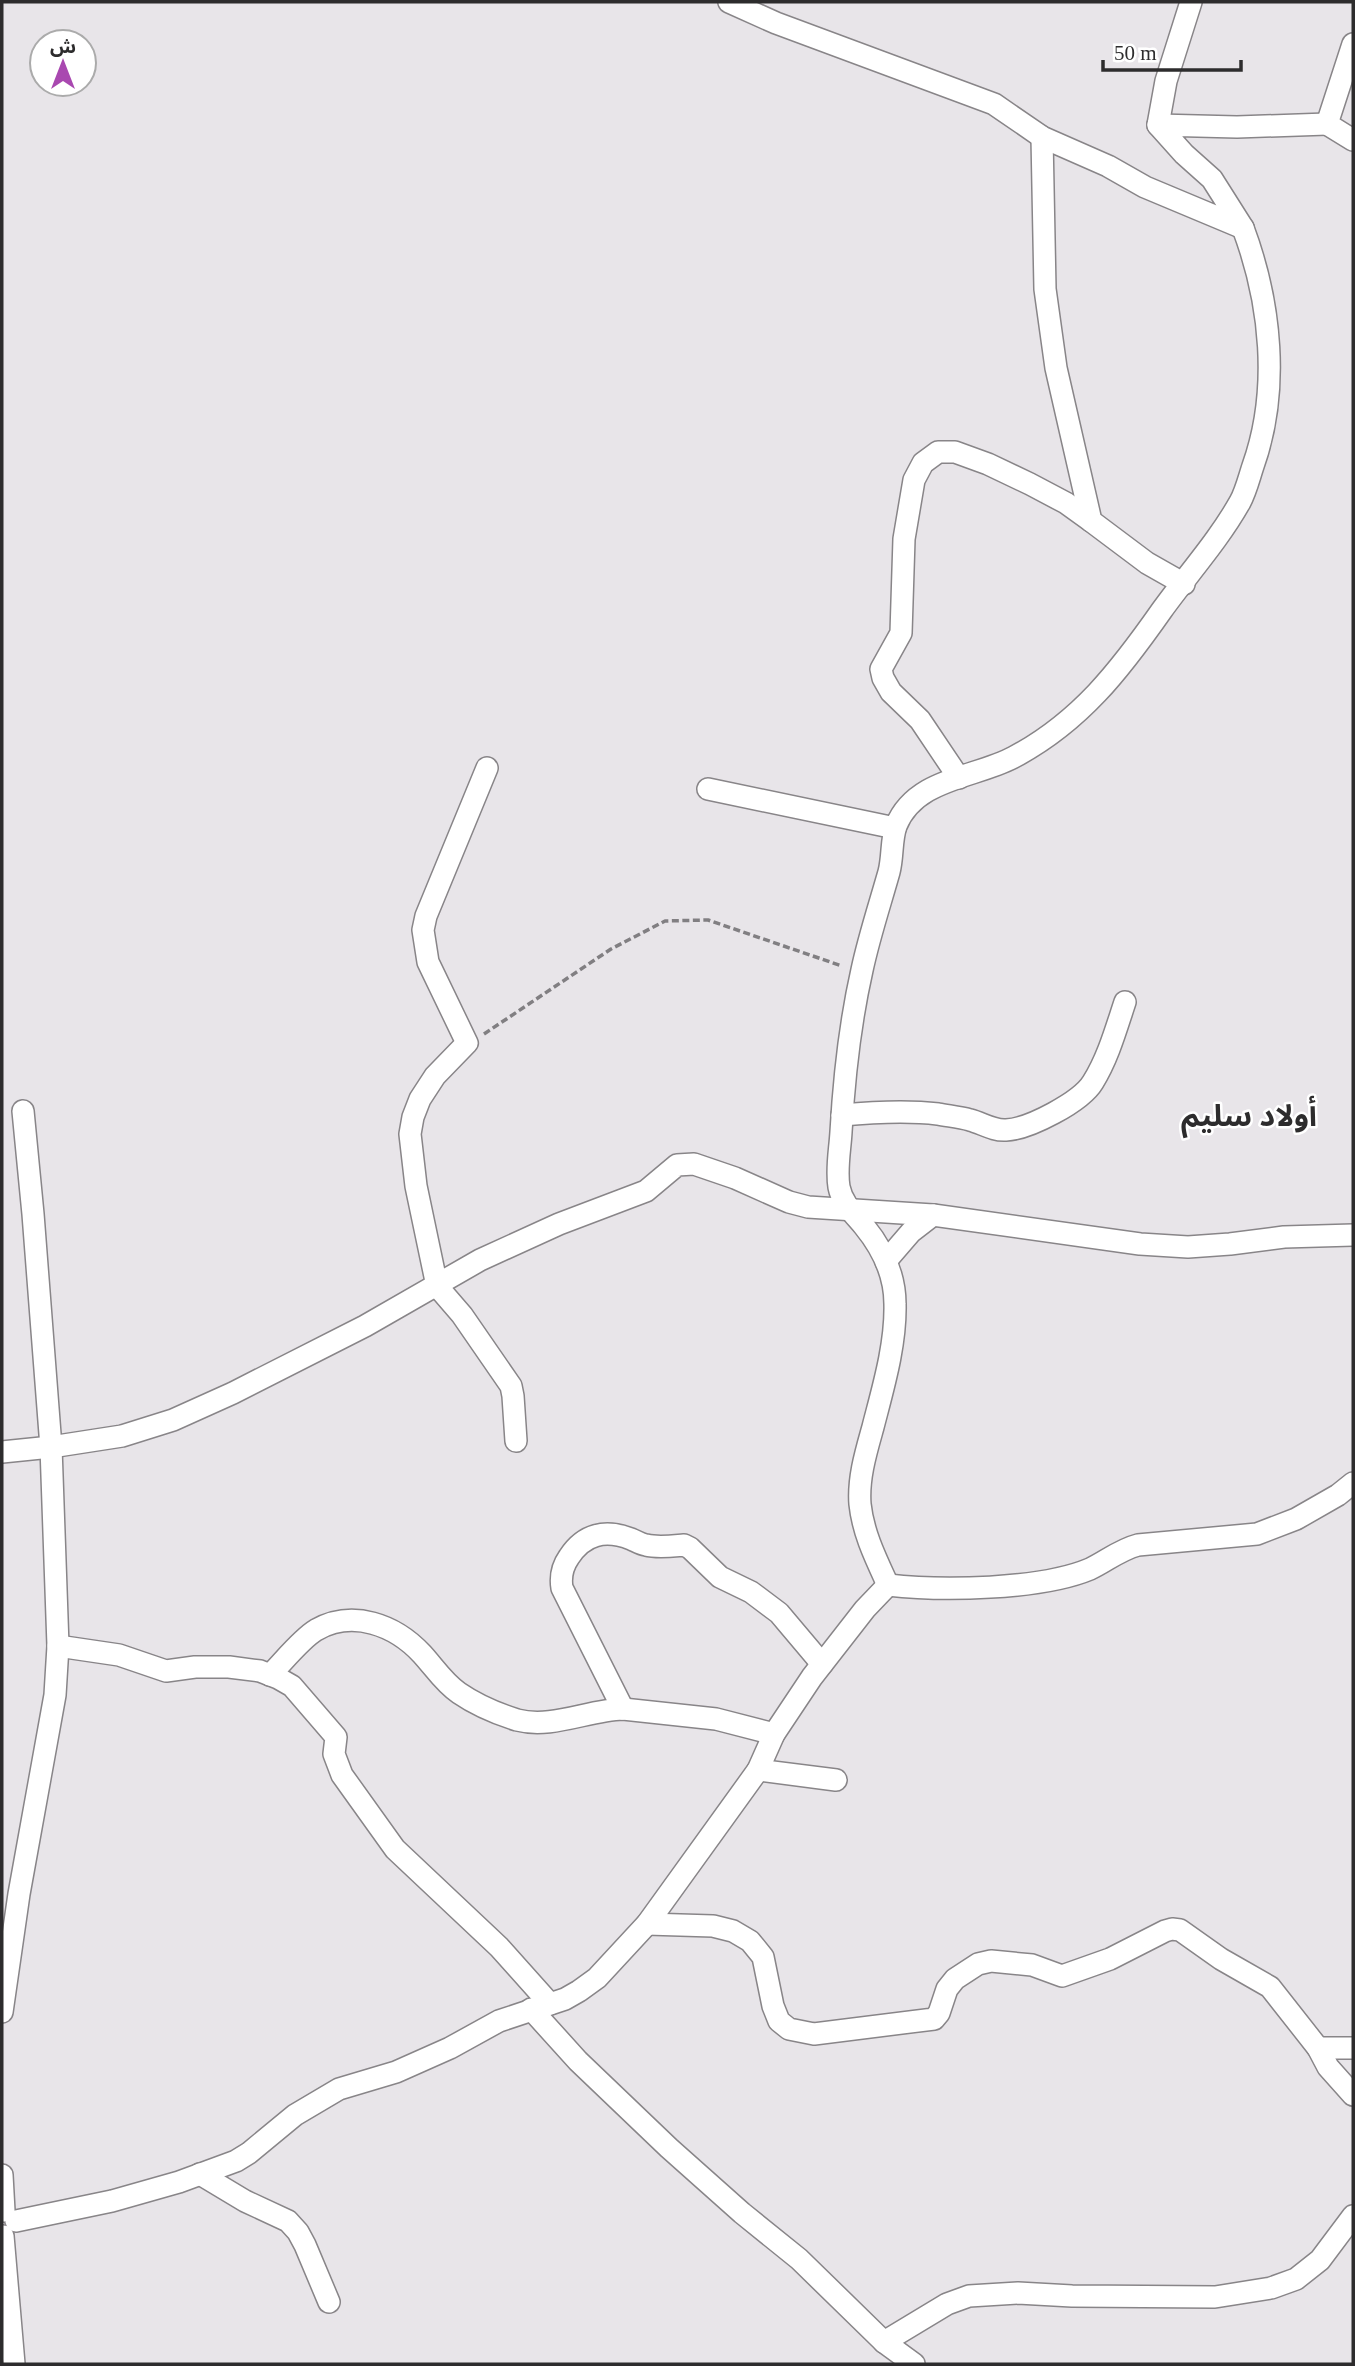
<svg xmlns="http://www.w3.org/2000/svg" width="1355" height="2366" font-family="'Times New Roman','Noto Sans Arabic',serif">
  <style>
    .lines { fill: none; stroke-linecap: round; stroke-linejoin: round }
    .street-casing { stroke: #888588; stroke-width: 24 }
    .path { stroke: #817f82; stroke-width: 3.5; stroke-dasharray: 7 3.5; stroke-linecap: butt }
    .street { stroke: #fff; stroke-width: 21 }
    .labels { text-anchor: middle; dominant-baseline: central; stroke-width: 5; stroke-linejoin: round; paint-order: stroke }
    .district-label { font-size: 30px; font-weight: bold; fill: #2d2c2d; stroke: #fff }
  </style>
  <rect width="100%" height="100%" fill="#e8e5e9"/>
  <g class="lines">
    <g class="street-casing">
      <g id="street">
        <path d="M729 2 776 23 994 104 1042 137 1108 166 1145 187 1243 228 1212 179 1184 154 1158 125 1237 127 1327 124"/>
        <path d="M1353 44 1327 124 1353 140"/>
        <path d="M1158 125 1166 81 1191 2"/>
        <path d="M1042 137 1045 289 1056 368 1091 521 1147 563 1184 584"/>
        <path d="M487 768 426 916 423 930 428 962 467 1043 435 1076 420 1099 413 1117 410 1134 416 1186 437 1286 462 1315 511 1386 513 1396 516 1441"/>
        <path d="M959 778 920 720 891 692 883 678 881 669 901 633 904 539 914 480 923 463 938 452H955L988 464 1030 484 1066 503 1091 521"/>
        <path d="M708 789 895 828"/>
        <path d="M842 1115C874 1112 906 1110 938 1114 948 1116 960 1117 970 1120 982 1123 993 1131 1006 1130 1029 1129 1081 1102 1093 1082 1108 1058 1116 1029 1125 1002"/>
        <path d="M886 1261 911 1232 933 1215"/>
        <path d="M2 1452 51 1447 122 1436 173 1420 233 1393 365 1326 480 1260 559 1224 646 1191 677 1165 694 1164 735 1178 789 1202 808 1207 933 1215 1140 1244 1188 1247 1230 1244 1284 1237 1353 1235"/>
        <path d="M888 1585C876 1559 863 1533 860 1504 858 1478 866 1452 873 1427 883 1388 896 1345 895 1304 895 1275 882 1248 864 1226 854 1214 842 1203 839 1187 836 1169 840 1150 841 1132 844 1078 850 1023 862 970 869 937 880 904 889 872 893 857 891 840 896 826 915 778 975 778 1014 757 1080 722 1120 670 1162 610 1188 574 1218 541 1240 502 1246 491 1249 478 1253 466 1280 390 1271 303 1243 228"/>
        <path d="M888 1585C941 1591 1040 1590 1090 1569 1107 1561 1119 1550 1138 1545L1257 1534 1296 1519 1338 1495 1353 1483"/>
        <path d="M58 1646 119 1655 166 1671 195 1667H229L260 1671 278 1678 292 1686 336 1737 334 1754 342 1775 395 1849 499 1947 550 2004"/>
        <path d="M270 1675C283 1662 301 1639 316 1630 353 1609 395 1625 422 1654 434 1667 444 1683 459 1693 475 1704 498 1714 517 1720 552 1729 588 1710 623 1709L716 1719 774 1734"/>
        <path d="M623 1709 562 1588C560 1576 562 1567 569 1557 584 1534 605 1529 631 1539 636 1541 640 1544 646 1545 658 1548 672 1546 684 1545L690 1548 720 1577 751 1592 779 1613 822 1664"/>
        <path d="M758 1770 836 1780"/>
        <path d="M647 1924 713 1926 733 1931 750 1941 763 1957 773 2006 779 2021 789 2029 814 2034 934 2019 939 2013 947 1989 955 1979 978 1964 991 1961 1032 1965 1062 1976 1110 1959 1165 1931 1172 1929 1180 1930 1221 1959 1270 1987 1318 2048 1328 2067 1353 2095"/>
        <path d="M531 2009 578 2061 669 2148 742 2213 799 2259 884 2342 914 2364"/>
        <path d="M2 2012 19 1894 55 1695 58 1646 51 1447 33 1214 23 1111"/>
        <path d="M1318 2048H1353"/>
        <path d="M200 2174 245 2201 288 2221 298 2232 305 2245 329 2302"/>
        <path d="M2 2175 4 2211"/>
        <path d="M16 2221 112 2201 179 2182 236 2161 249 2153 295 2115 339 2089 396 2072 450 2048 499 2021 565 1999 579 1991 597 1978 647 1924 758 1770 774 1734 812 1677 865 1609 888 1585"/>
        <path d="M3 2236 14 2364"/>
        <path d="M884 2342 947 2304 969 2296 1018 2293 1072 2296 1215 2297 1271 2288 1296 2279 1320 2260 1353 2216"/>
      </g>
    </g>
    <path class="path" d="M484 1034 611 949 665 921 708 920 842 966"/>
    <use href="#street" class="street"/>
  </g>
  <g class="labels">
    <g class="district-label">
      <text x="1249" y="1115">أولاد سليم</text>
    </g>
  </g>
  <rect width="1355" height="2366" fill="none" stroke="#2d2c2d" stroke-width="7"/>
  <g transform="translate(63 63)"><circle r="33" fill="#ffffff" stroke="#ababab" stroke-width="2"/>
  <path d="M0-5L12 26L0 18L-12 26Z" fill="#a948b0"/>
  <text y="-10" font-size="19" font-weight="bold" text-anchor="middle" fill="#2d2c2d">ش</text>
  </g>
  <path d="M1103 60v10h138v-10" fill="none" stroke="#2d2c2d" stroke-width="3.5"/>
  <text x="1114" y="60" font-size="21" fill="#2d2c2d" stroke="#ffffff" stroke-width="5" paint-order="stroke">50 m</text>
</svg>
